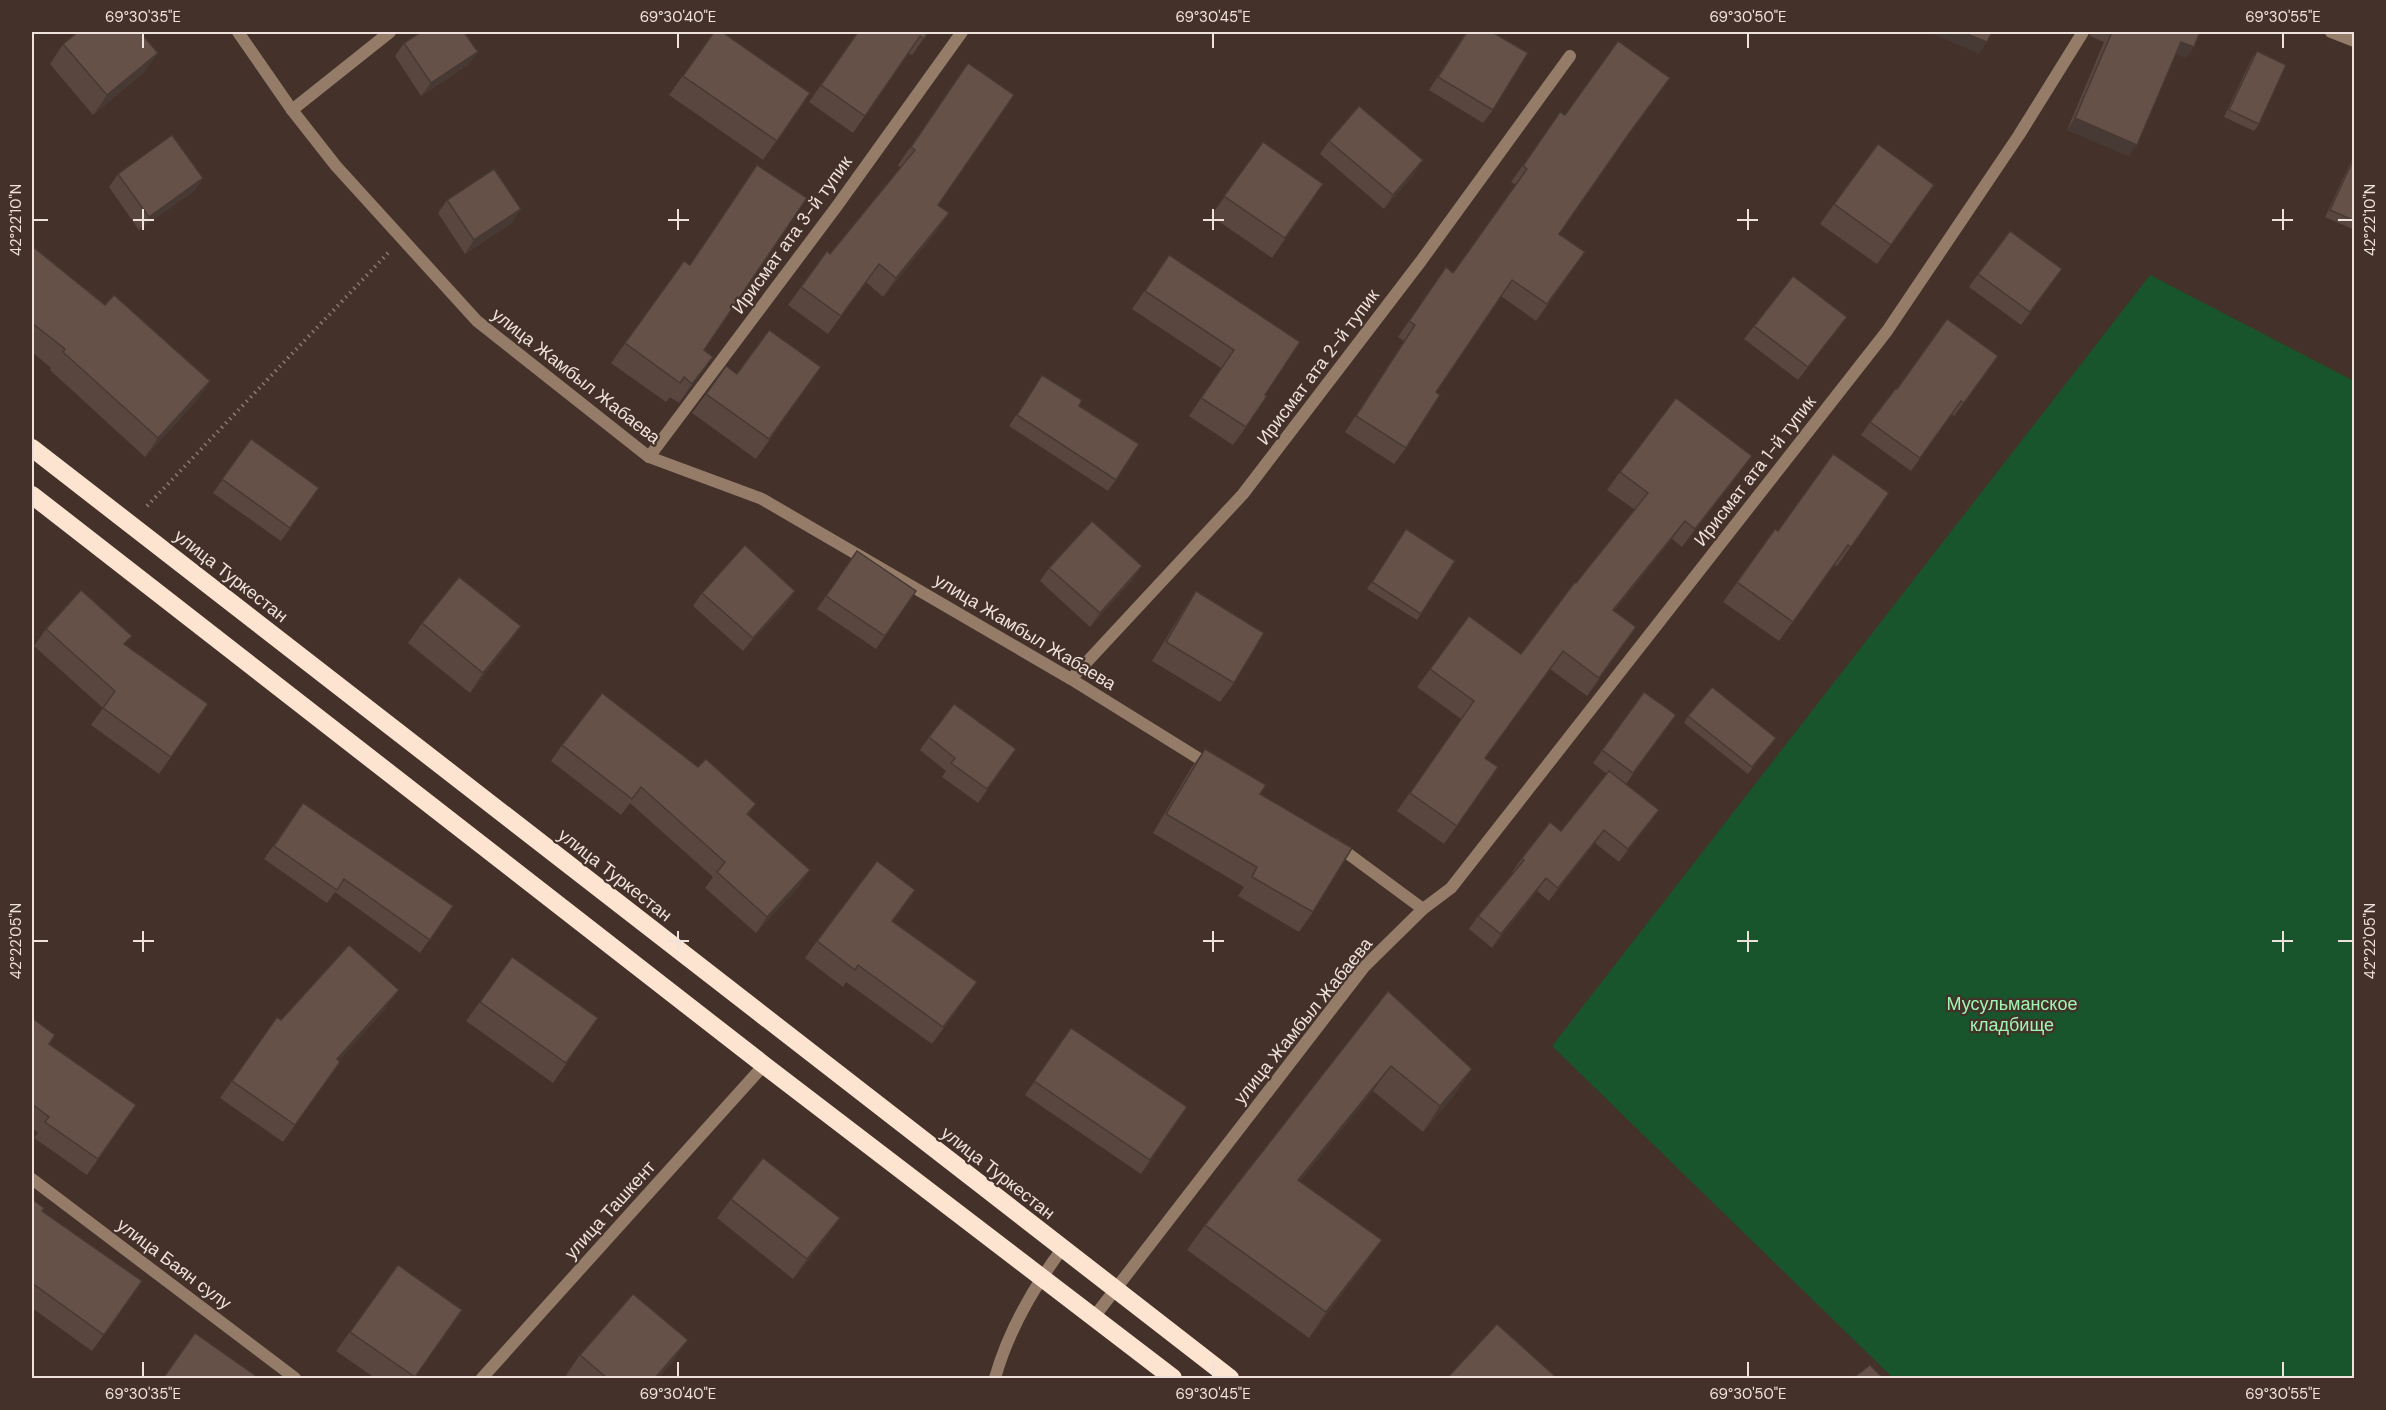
<svg xmlns="http://www.w3.org/2000/svg" width="2386" height="1410" font-family="'DM Sans',sans-serif">
  <style>
    .green { fill: #18542c }
    .lines { fill: none; stroke-linecap: round; stroke-linejoin: round }
    .path { stroke: #8b7a74; stroke-width: 4; stroke-dasharray: 1.5 4.5; stroke-linecap: butt }
    .street { stroke: #947c68; stroke-width: 12 }
    .highway { stroke: #fce4d1; stroke-width: 18 }
    .wall { fill: #58463f }
    .shaded-wall { fill: #473933 }
    .building { fill: #665149; stroke: #473933; stroke-width: 1.5 }
    .ticks { fill: none; stroke: #efe2dd; stroke-width: 2 }
    .labels { text-anchor: middle; dominant-baseline: central; stroke-width: 4.5; stroke-linejoin: round; paint-order: stroke }
    .street-label { font-size: 18px; fill: #efe2dd; stroke: #443129 }
    .park-label { font-size: 18px; fill: #9ff5b3; stroke: #443129 }
    .neatline { fill: none; stroke: #efe2dd; stroke-width: 2 }
    .ticks-label { font-size: 15px; text-anchor: middle; fill: #efe2dd }
  </style>
  <rect width="100%" height="100%" fill="#443129"/>
  <path class="green" d="M2150 275 2354 381V1378H1893L1552 1046Z"/>
  <g class="lines">
    <path class="path" d="M147 506 388 253"/>
    <g class="street">
      <path d="M238 32 292 110 336 166 477 321 649 457 762 499 1071 679 1211 766"/>
      <path d="M2331 32 2354 41"/>
      <path d="M292 110 390 32"/>
      <path d="M649 457 837 206 962 32"/>
      <path d="M1071 679 1243 494 1421 261 1570 56"/>
      <path d="M1423 909 1451 888 1887 331 2019 135 2083 32"/>
      <path d="M32 1179 295 1378"/>
      <path d="M1094 1317 1364 967 1423 909 1335 844"/>
      <path d="M482 1378 764 1065"/>
      <path d="M995 1378C1008 1332 1033 1288 1062 1249"/>
    </g>
    <g class="highway">
      <path d="M32 448 1230 1378"/>
      <path d="M32 495 764 1065 1173 1378"/>
    </g>
  </g>
  <g class="wall">
    <path d="M714 32 810 93 763 160 669 95Z"/>
    <path d="M858 32H928L912 55 908 53 853 133 809 102Z"/>
    <path d="M1466 32H1492L1493 110 1483 123 1429 90Z"/>
    <path d="M2090 32H2200L2194 47 2186 58 2176 54 2129 156 2067 130 2104 42 2090 36Z"/>
    <path d="M404 43 478 52 468 65 421 96 395 56Z"/>
    <path d="M63 44 144 72 93 115 50 64Z"/>
    <path d="M2257 51 2259 124 2254 131 2224 117 2252 58Z"/>
    <path d="M968 63 938 205 949 213 936 232 883 297 866 282 828 334 788 305 827 251 830 254 901 168 898 165Z"/>
    <path d="M1670 78 1618 149 1559 234 1585 252 1536 321 1501 296 1436 392 1406 448 1394 464 1345 432 1404 341 1398 337 1434 284 1453 273 1516 185 1511 182 1560 112 1565 115Z"/>
    <path d="M1329 141 1414 174 1384 209 1320 154Z"/>
    <path d="M1263 142 1323 184 1272 258 1211 216Z"/>
    <path d="M2355 153V230L2325 217Z"/>
    <path d="M118 174 203 178 194 191 139 230 109 187Z"/>
    <path d="M1934 185 1877 264 1820 224 1834 204Z"/>
    <path d="M447 200 512 223 465 254 438 213Z"/>
    <path d="M32 246 105 305 210 381 197 400 145 457 50 370 51 368 32 352Z"/>
    <path d="M1169 255 1265 395 1246 427 1233 445 1189 416 1221 368 1132 309Z"/>
    <path d="M684 261 704 350 699 376 679 403 670 397 666 402 611 363Z"/>
    <path d="M1978 274 2053 282 2021 325 1969 287Z"/>
    <path d="M1754 326 1837 330 1798 380 1744 339Z"/>
    <path d="M1998 356 1954 416 1952 414 1911 471 1861 435 1870 422 1897 389Z"/>
    <path d="M821 367 756 459 692 413 706 394 737 374Z"/>
    <path d="M1042 375 1079 406 1116 480 1108 491 1009 426Z"/>
    <path d="M251 439 319 488 281 541 213 493Z"/>
    <path d="M1620 472 1739 474 1682 547 1672 539 1614 611 1636 627 1587 696 1550 669 1485 758 1498 767 1444 844 1397 811 1461 719 1417 687 1469 616 1521 654 1576 583 1635 510 1607 490Z"/>
    <path d="M1889 493 1837 566 1834 565 1779 641 1723 602 1775 529 1778 531Z"/>
    <path d="M1406 529 1455 561 1417 620 1367 589Z"/>
    <path d="M857 551 916 591 876 649 817 609Z"/>
    <path d="M1049 568 1133 579 1090 627 1040 581Z"/>
    <path d="M795 591 786 604 743 651 693 606 702 593Z"/>
    <path d="M1196 591 1234 683 1220 702 1152 661 1183 611Z"/>
    <path d="M422 623 521 626 507 646 470 693 408 643Z"/>
    <path d="M46 629 125 645 208 704 159 774 91 725 103 708 34 646Z"/>
    <path d="M1644 692 1676 715 1626 784 1659 810 1650 823 1619 862 1595 843 1549 901 1537 891 1492 948 1469 929 1478 916 1513 873 1512 872 1522 858 1561 831 1607 774 1593 763Z"/>
    <path d="M1688 716 1776 738 1748 774 1684 723Z"/>
    <path d="M929 737 1016 749 978 803 942 777 946 771 920 750Z"/>
    <path d="M562 745 698 767 756 804 748 815 810 870 799 886 756 933 705 888 713 877 630 803 621 815 551 761Z"/>
    <path d="M1205 749 1260 794 1313 912 1299 932 1238 896 1244 887 1153 833 1191 768Z"/>
    <path d="M303 803 453 906 420 953 335 892 327 903 264 859Z"/>
    <path d="M915 890 893 921 965 999 932 1044 846 982 843 987 805 958 817 941Z"/>
    <path d="M512 957 598 1018 553 1083 466 1021Z"/>
    <path d="M1388 991 1472 1069 1455 1094 1423 1132 1373 1091 1299 1182 1382 1240 1364 1265 1309 1338 1187 1250 1205 1225Z"/>
    <path d="M387 1007 339 1060 340 1062 283 1142 220 1098 277 1017 281 1020Z"/>
    <path d="M32 1018 49 1044 136 1105 87 1175 34 1138 38 1133 32 1128Z"/>
    <path d="M1071 1028 1187 1107 1141 1174 1025 1095Z"/>
    <path d="M32 1199 42 1211 142 1281 92 1351 32 1308Z"/>
    <path d="M731 1199 826 1238 793 1279 717 1218Z"/>
    <path d="M398 1265 462 1310 413 1378H375L336 1351Z"/>
    <path d="M580 1355 674 1360 658 1378H570L566 1375Z"/>
  </g>
  <g class="shaded-wall">
    <path d="M1928 32H1962L1987 42 1979 54Z"/>
    <path d="M2181 42 2194 47 2186 58 2173 53Z"/>
    <path d="M478 52 468 65 421 96 431 83Z"/>
    <path d="M158 53 144 72 93 115 107 95Z"/>
    <path d="M2075 118 2137 145 2129 156 2067 130Z"/>
    <path d="M1423 160 1414 174 1384 209 1393 195Z"/>
    <path d="M203 178 194 191 139 230 149 217Z"/>
    <path d="M521 209 512 223 465 254 474 240Z"/>
    <path d="M949 213 936 232 883 297 896 278Z"/>
    <path d="M713 357 699 376 679 403 692 384Z"/>
    <path d="M210 381 197 400 145 457 158 438Z"/>
    <path d="M1752 456 1739 474 1682 547 1695 529Z"/>
    <path d="M1685 521 1672 539 1600 628 1613 610Z"/>
    <path d="M1142 566 1133 579 1090 627 1100 613Z"/>
    <path d="M795 591 786 604 743 651 753 638Z"/>
    <path d="M521 626 507 646 470 693 483 673Z"/>
    <path d="M1659 810 1650 823 1619 862 1628 849Z"/>
    <path d="M1604 830 1595 843 1549 901 1558 888Z"/>
    <path d="M810 870 799 886 756 933 767 917Z"/>
    <path d="M1546 878 1537 891 1492 948 1501 934Z"/>
    <path d="M399 990 387 1007 325 1076 337 1059Z"/>
    <path d="M1391 1066 1373 1091 1280 1206 1298 1180Z"/>
    <path d="M1472 1069 1455 1094 1423 1132 1440 1106Z"/>
    <path d="M840 1218 826 1238 793 1279 807 1259Z"/>
    <path d="M1382 1240 1364 1265 1309 1338 1326 1312Z"/>
    <path d="M688 1340 674 1360 658 1378H655Z"/>
  </g>
  <g class="building">
    <path d="M78 32H140L158 53 107 95 63 44Z"/>
    <path d="M421 32H464L478 52 431 83 404 43Z"/>
    <path d="M714 32H722L810 93 777 141 683 76Z"/>
    <path d="M858 32H928L924 39 920 36 865 116 821 85Z"/>
    <path d="M1467 32H1492L1528 53 1493 110 1438 77Z"/>
    <path d="M1962 32H1992L1987 42Z"/>
    <path d="M2112 32H2200L2194 47 2181 42 2137 145 2075 118Z"/>
    <path d="M1618 41 1670 78 1628 135 1559 234 1585 252 1547 304 1512 280 1436 392 1440 395 1406 448 1356 416 1415 325 1409 321 1446 267 1453 273 1527 169 1523 166 1560 112 1565 115Z"/>
    <path d="M2257 51 2286 65 2259 124 2229 110Z"/>
    <path d="M968 63 1014 95 938 205 949 213 896 278 879 264 841 316 801 287 827 251 830 254 915 150 911 147Z"/>
    <path d="M1359 106 1423 160 1393 195 1329 141Z"/>
    <path d="M172 135 203 178 149 217 118 174Z"/>
    <path d="M1263 142 1323 184 1285 238 1224 196Z"/>
    <path d="M1878 144 1934 185 1891 245 1834 204Z"/>
    <path d="M2355 156V221L2330 210Z"/>
    <path d="M757 165 807 198 704 350 713 357 692 384 684 377 680 383 625 343 684 261 690 265Z"/>
    <path d="M494 169 521 209 474 240 447 200Z"/>
    <path d="M2010 231 2062 269 2030 312 1978 274Z"/>
    <path d="M32 246 105 305 114 295 210 381 158 438 63 352 65 349 32 323Z"/>
    <path d="M1169 255 1300 342 1265 395 1267 396 1246 427 1201 398 1234 350 1145 291Z"/>
    <path d="M1793 276 1847 317 1808 367 1754 326Z"/>
    <path d="M1947 319 1998 356 1964 403 1961 401 1920 458 1870 422 1896 388 1897 389Z"/>
    <path d="M769 330 821 367 769 439 706 394 726 366 737 374Z"/>
    <path d="M1042 375 1082 400 1079 406 1139 444 1116 480 1017 415Z"/>
    <path d="M1676 398 1752 456 1695 529 1685 521 1613 610 1636 627 1599 678 1563 651 1485 758 1498 767 1457 826 1410 793 1474 701 1430 669 1469 616 1521 654 1575 582 1576 583 1648 493 1620 472Z"/>
    <path d="M251 439 319 488 290 528 222 479Z"/>
    <path d="M1833 454 1889 493 1851 547 1848 545 1793 622 1737 582 1775 529 1778 531Z"/>
    <path d="M1092 521 1142 566 1100 613 1049 568Z"/>
    <path d="M1406 529 1455 561 1421 614 1372 582Z"/>
    <path d="M745 545 795 591 753 638 702 593Z"/>
    <path d="M857 551 916 591 885 636 826 596Z"/>
    <path d="M459 577 521 626 483 673 422 623Z"/>
    <path d="M81 590 132 636 124 644 208 704 171 757 103 708 115 691 46 629Z"/>
    <path d="M1196 591 1264 633 1234 683 1166 642Z"/>
    <path d="M1712 687 1776 738 1752 767 1688 716Z"/>
    <path d="M1644 692 1676 715 1633 773 1602 750Z"/>
    <path d="M602 693 698 767 706 759 756 804 747 814 810 870 767 917 717 872 725 862 641 787 632 799 562 745Z"/>
    <path d="M954 704 1016 749 987 789 951 763 955 758 929 737Z"/>
    <path d="M1205 749 1266 785 1260 794 1352 848 1313 912 1252 877 1257 867 1166 814Z"/>
    <path d="M1609 771 1659 810 1628 849 1604 830 1558 888 1546 878 1501 934 1478 916 1524 860 1522 858 1550 822 1561 831Z"/>
    <path d="M303 803 453 906 430 940 344 879 337 890 274 846Z"/>
    <path d="M877 861 915 890 892 921 977 982 943 1027 858 965 855 970 817 941Z"/>
    <path d="M349 945 399 990 337 1059 340 1062 295 1125 232 1081 277 1017 281 1020Z"/>
    <path d="M512 957 598 1018 566 1063 480 1002Z"/>
    <path d="M1388 991 1472 1069 1440 1106 1391 1066 1298 1180 1382 1240 1326 1312 1205 1225Z"/>
    <path d="M32 1018 55 1035 49 1044 136 1105 98 1159 45 1122 49 1117 32 1104Z"/>
    <path d="M1071 1028 1187 1107 1150 1160 1034 1081Z"/>
    <path d="M763 1158 840 1218 807 1259 731 1199Z"/>
    <path d="M32 1199 44 1208 42 1211 142 1281 104 1335 32 1283Z"/>
    <path d="M398 1265 462 1310 415 1377 350 1332Z"/>
    <path d="M633 1294 688 1340 655 1378H607L580 1355Z"/>
    <path d="M1497 1324 1557 1378H1447Z"/>
    <path d="M195 1333 259 1378H166L164 1377Z"/>
    <path d="M1870 1365 1883 1378H1853Z"/>
  </g>
  <path class="ticks" d="M143 33V48M678 33V48M1213 33V48M1748 33V48M2283 33V48M143 209V230M678 209V230M1213 209V230M1748 209V230M2283 209V230M33 220H48M133 220H154M668 220H689M1203 220H1224M1737 220H1758M2272 220H2293M2338 220H2353M143 931V952M678 931V952M1213 931V952M1748 931V952M2283 931V952M33 941H48M133 941H154M668 941H689M1203 941H1224M1737 941H1758M2272 941H2293M2338 941H2353M143 1362V1377M678 1362V1377M1213 1362V1377M1748 1362V1377M2283 1362V1377"/>
  <g class="labels">
    <g class="street-label">
      <text transform="translate(792 235) rotate(-54)">Ирисмат ата 3-й тупик</text>
      <text transform="translate(1318 367) rotate(-53)">Ирисмат ата 2-й тупик</text>
      <text transform="translate(576 376) rotate(38)">улица Жамбыл Жабаева</text>
      <text transform="translate(1755 471) rotate(-52)">Ирисмат ата 1-й тупик</text>
      <text transform="translate(231 576) rotate(38)">улица Туркестан</text>
      <text transform="translate(1025 632) rotate(31)">улица Жамбыл Жабаева</text>
      <text transform="translate(615 875) rotate(38)">улица Туркестан</text>
      <text transform="translate(1303 1021) rotate(-51)">улица Жамбыл Жабаева</text>
      <text transform="translate(998 1173) rotate(38)">улица Туркестан</text>
      <text transform="translate(610 1210) rotate(-48)">улица Ташкент</text>
      <text transform="translate(174 1264) rotate(37)">улица Баян сулу</text>
    </g>
    <g class="park-label">
      <text x="2012" y="1004">Мусульманское<tspan x="2012" dy="21">кладбище</tspan></text>
    </g>
  </g>
  <rect width="2386" height="1410" fill="none" stroke="#443129" stroke-width="66"/>
  <rect x="33" y="33" width="2320" height="1344" class="neatline"/>
  <g class="ticks-label">
    <text x="143" y="22">69°30'35"E</text>
    <text x="678" y="22">69°30'40"E</text>
    <text x="1213" y="22">69°30'45"E</text>
    <text x="1748" y="22">69°30'50"E</text>
    <text x="2283" y="22">69°30'55"E</text>
    <text transform="translate(16 220) rotate(-90)" y="5">42°22'10"N</text>
    <text transform="translate(2370 220) rotate(-90)" y="5">42°22'10"N</text>
    <text transform="translate(16 941) rotate(-90)" y="5">42°22'05"N</text>
    <text transform="translate(2370 941) rotate(-90)" y="5">42°22'05"N</text>
    <text x="143" y="1399">69°30'35"E</text>
    <text x="678" y="1399">69°30'40"E</text>
    <text x="1213" y="1399">69°30'45"E</text>
    <text x="1748" y="1399">69°30'50"E</text>
    <text x="2283" y="1399">69°30'55"E</text>
  </g>
</svg>
